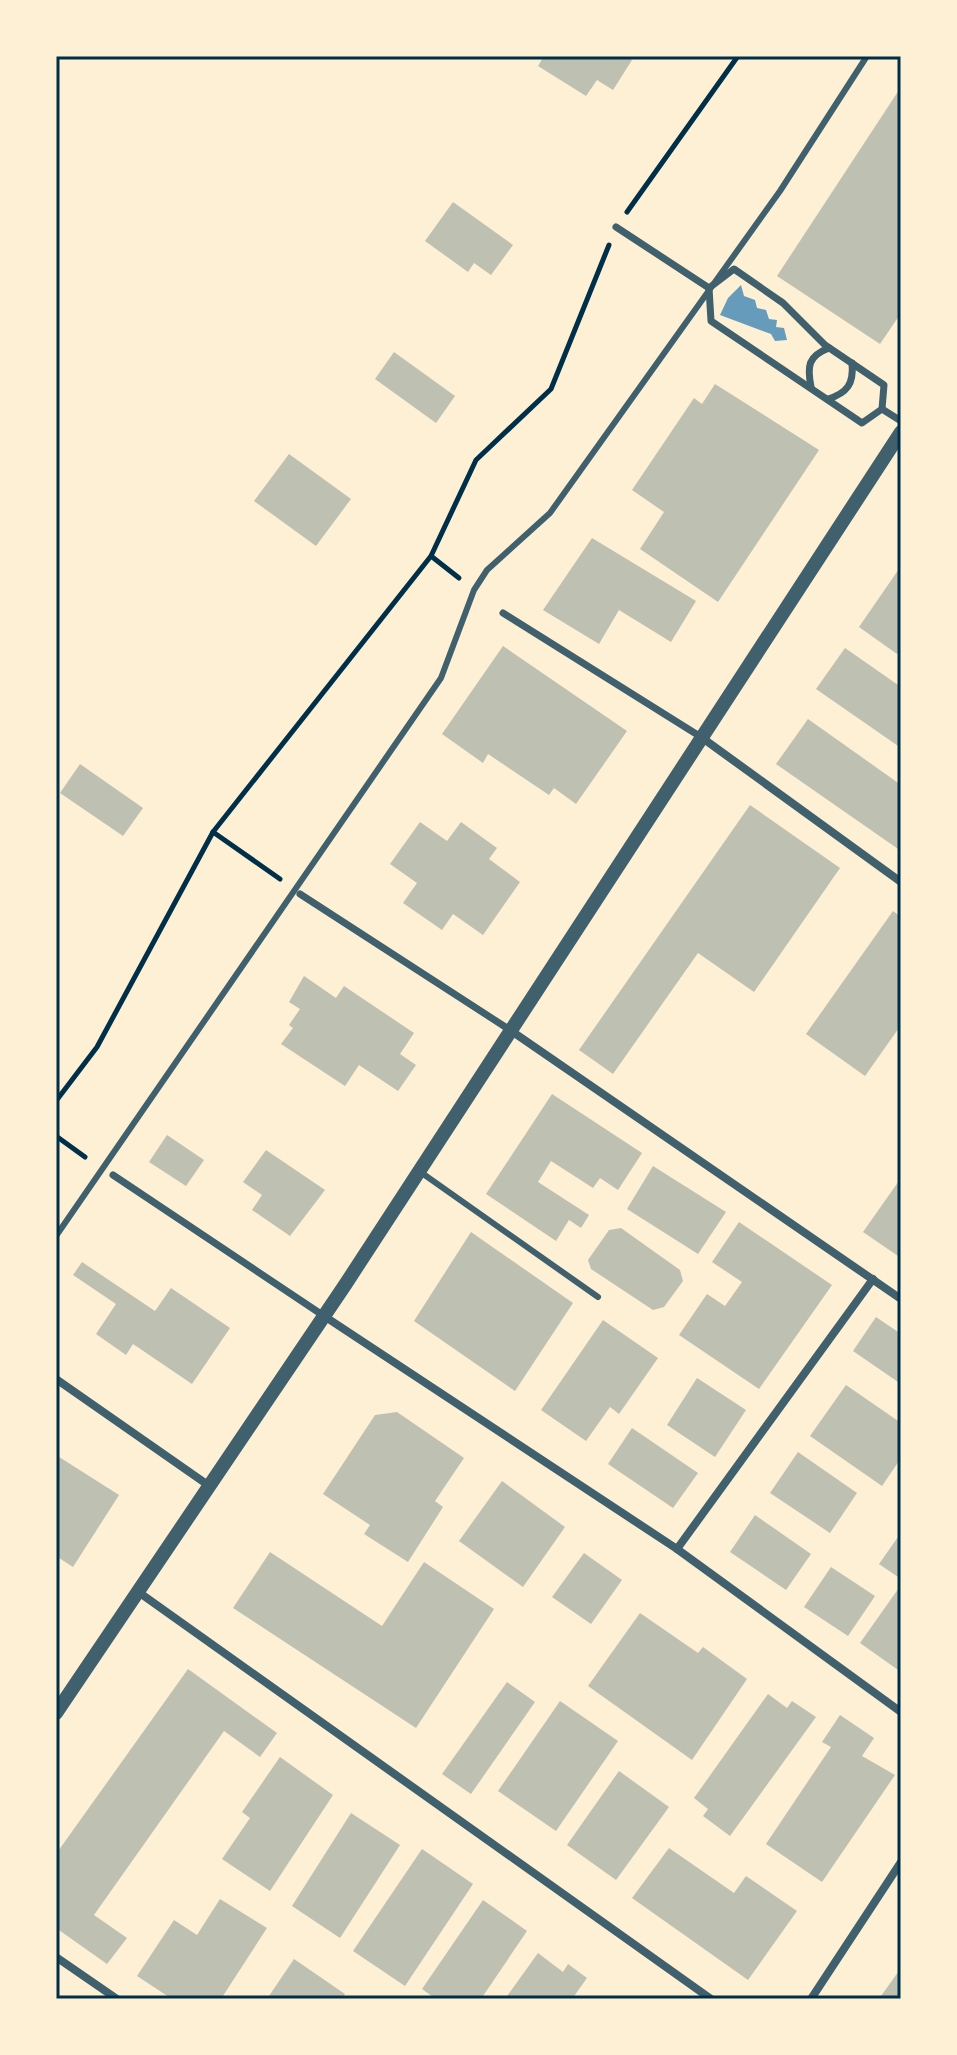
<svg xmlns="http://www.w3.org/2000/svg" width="957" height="2055" font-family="Quicksand,sans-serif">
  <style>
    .water { fill: #669bbc }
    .building { fill: #bec0b2 }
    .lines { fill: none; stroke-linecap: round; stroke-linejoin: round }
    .path { stroke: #003049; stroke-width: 5 }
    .service { stroke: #3f606c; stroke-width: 6 }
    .pedestrian { stroke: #3f606c; stroke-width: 7 }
    .minor { stroke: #3f606c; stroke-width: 8 }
    .tertiary { stroke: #3f606c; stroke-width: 14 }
    .neatline { fill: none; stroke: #003049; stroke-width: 3 }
  </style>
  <rect width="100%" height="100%" fill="#fdf0d5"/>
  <path class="water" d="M741 285 744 296 755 300 757 308 766 310 769 319 777 320 776 327 784 328 787 340 775 341 771 334 720 315 728 298Z"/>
  <g class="building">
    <path d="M544 56H626L632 60 613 90 597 80 586 96 538 66Z"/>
    <path d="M901 87V313L880 344 777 276Z"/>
    <path d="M453 202 513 245 491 275 474 263 468 272 425 241Z"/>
    <path d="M394 352 455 396 436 423 375 379Z"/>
    <path d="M715 384 819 450 718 602 640 549 664 512 632 490 694 398 702 404Z"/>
    <path d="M289 454 351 499 316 546 254 501Z"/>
    <path d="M592 538 696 601 671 642 619 610 599 644 543 610Z"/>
    <path d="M901 566V648L897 654 859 627Z"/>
    <path d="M503 646 627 731 576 804 554 788 549 795 488 754 483 763 442 734Z"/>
    <path d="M845 648 901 687V748L816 689Z"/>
    <path d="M808 719 901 785V851L776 764Z"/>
    <path d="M80 764 143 808 123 836 60 793Z"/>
    <path d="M750 805 840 868 754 992 698 953 613 1074 579 1050Z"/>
    <path d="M420 822 447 841 461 822 497 848 489 859 520 882 483 935 453 914 442 930 403 903 417 883 390 864Z"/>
    <path d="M893 911 901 917V1025L865 1076 806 1034Z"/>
    <path d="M304 976 336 998 344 986 414 1033 400 1054 416 1065 398 1091 359 1065 345 1086 281 1044 293 1028 289 1025 300 1009 289 1002Z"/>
    <path d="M552 1094 642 1153 618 1190 600 1178 593 1188 551 1161 538 1182 589 1215 581 1228 569 1220 556 1241 486 1194Z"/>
    <path d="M167 1135 204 1160 186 1186 149 1162Z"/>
    <path d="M266 1150 325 1190 290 1236 252 1210 262 1195 243 1182Z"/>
    <path d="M653 1166 726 1212 698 1254 627 1209Z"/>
    <path d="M901 1178V1258L863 1232Z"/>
    <path d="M739 1222 832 1285 759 1389 679 1335 707 1294 725 1306 742 1282 712 1262Z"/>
    <path d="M621 1228 680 1270 683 1281 664 1307 653 1310 591 1269 588 1260 609 1230Z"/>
    <path d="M471 1232 573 1303 515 1391 414 1321Z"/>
    <path d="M82 1262 155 1311 171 1288 230 1328 192 1384 133 1344 126 1355 96 1334 116 1304 73 1275Z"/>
    <path d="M876 1317 901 1334V1384L853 1351Z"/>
    <path d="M603 1320 658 1358 619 1414 610 1407 586 1441 541 1410Z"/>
    <path d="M697 1378 746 1410 715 1457 667 1425Z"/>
    <path d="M846 1385 901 1423V1458L882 1486 810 1436Z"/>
    <path d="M397 1412 464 1458 435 1501 443 1507 408 1562 364 1534 370 1525 323 1494 375 1415Z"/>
    <path d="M632 1428 698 1473 673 1508 608 1464Z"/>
    <path d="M798 1452 857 1493 830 1533 770 1493Z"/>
    <path d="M56 1455 119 1495 73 1567 56 1556Z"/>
    <path d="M502 1481 565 1527 523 1587 459 1541Z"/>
    <path d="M755 1515 811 1554 786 1590 730 1552Z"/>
    <path d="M898 1537 901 1539V1579L879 1564Z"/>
    <path d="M270 1552 382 1626 424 1562 494 1609 416 1728 233 1608Z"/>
    <path d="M584 1553 622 1580 591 1624 552 1597Z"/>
    <path d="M831 1567 875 1596 848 1636 804 1607Z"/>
    <path d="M901 1585V1672L860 1643Z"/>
    <path d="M640 1613 698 1653 703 1647 747 1679 692 1760 588 1686Z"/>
    <path d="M188 1669 277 1733 260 1757 224 1731 94 1915 127 1938 107 1964 56 1928V1854Z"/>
    <path d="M507 1682 535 1702 471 1794 442 1774Z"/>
    <path d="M768 1694 787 1708 792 1701 816 1717 730 1836 703 1816 708 1809 694 1798Z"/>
    <path d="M560 1701 618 1741 556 1831 498 1791Z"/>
    <path d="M840 1715 874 1738 862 1756 895 1775 822 1882 766 1844 831 1747 822 1742Z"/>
    <path d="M280 1757 333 1795 270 1891 222 1859 250 1818 242 1812Z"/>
    <path d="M619 1771 669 1807 616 1880 567 1845Z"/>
    <path d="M351 1813 400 1845 340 1938 292 1906Z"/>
    <path d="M669 1848 734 1893 746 1876 797 1911 748 1980 632 1898Z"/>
    <path d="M422 1849 473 1884 405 1986 353 1951Z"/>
    <path d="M220 1899 267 1928 221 1999H172L137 1976 174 1920 197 1935Z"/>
    <path d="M483 1900 527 1931 481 1999H436L422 1989Z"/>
    <path d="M538 1953 563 1972 568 1964 587 1978 572 1999H505Z"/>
    <path d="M294 1959 345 1994 342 1999H267Z"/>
    <path d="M901 1968V1999H885L881 1996Z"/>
  </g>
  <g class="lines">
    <g class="path">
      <path d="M627 212 738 56"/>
      <path d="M431 556 459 578"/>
      <path d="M213 832 280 879"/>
      <path d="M56 1101 97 1047 213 832 431 556 476 460 551 389 609 245"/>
      <path d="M56 1136 85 1157"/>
    </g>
    <g class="service">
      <path d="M419 1171 598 1297"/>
      <path d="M56 1236 441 678 474 590 487 570 550 513 780 191 867 56"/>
    </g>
    <g class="pedestrian">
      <path d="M616 227 709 288 734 269 783 303 825 345 884 385 882 409 901 421"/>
      <path d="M709 288 711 321 862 423 882 409"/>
      <path d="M811 387C807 366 808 356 829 348"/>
      <path d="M828 399C847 393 854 384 852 363"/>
      <path d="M503 613 701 737"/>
      <path d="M300 894 510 1030"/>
      <path d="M113 1175 324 1316"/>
    </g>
    <g class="minor">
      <path d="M701 737 901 882"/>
      <path d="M510 1030 901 1299"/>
      <path d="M324 1316 677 1549 901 1712"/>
      <path d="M56 1379 208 1485"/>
      <path d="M677 1549 873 1279"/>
      <path d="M137 1591 711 1999"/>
      <path d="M56 1957 117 1999"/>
      <path d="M811 1999 901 1862"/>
    </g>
    <path class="tertiary" d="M56 1713 345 1285 901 432"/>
  </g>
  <rect width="957" height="2055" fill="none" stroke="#fdf0d5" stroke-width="116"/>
  <rect x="58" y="58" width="841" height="1939" class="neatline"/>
</svg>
